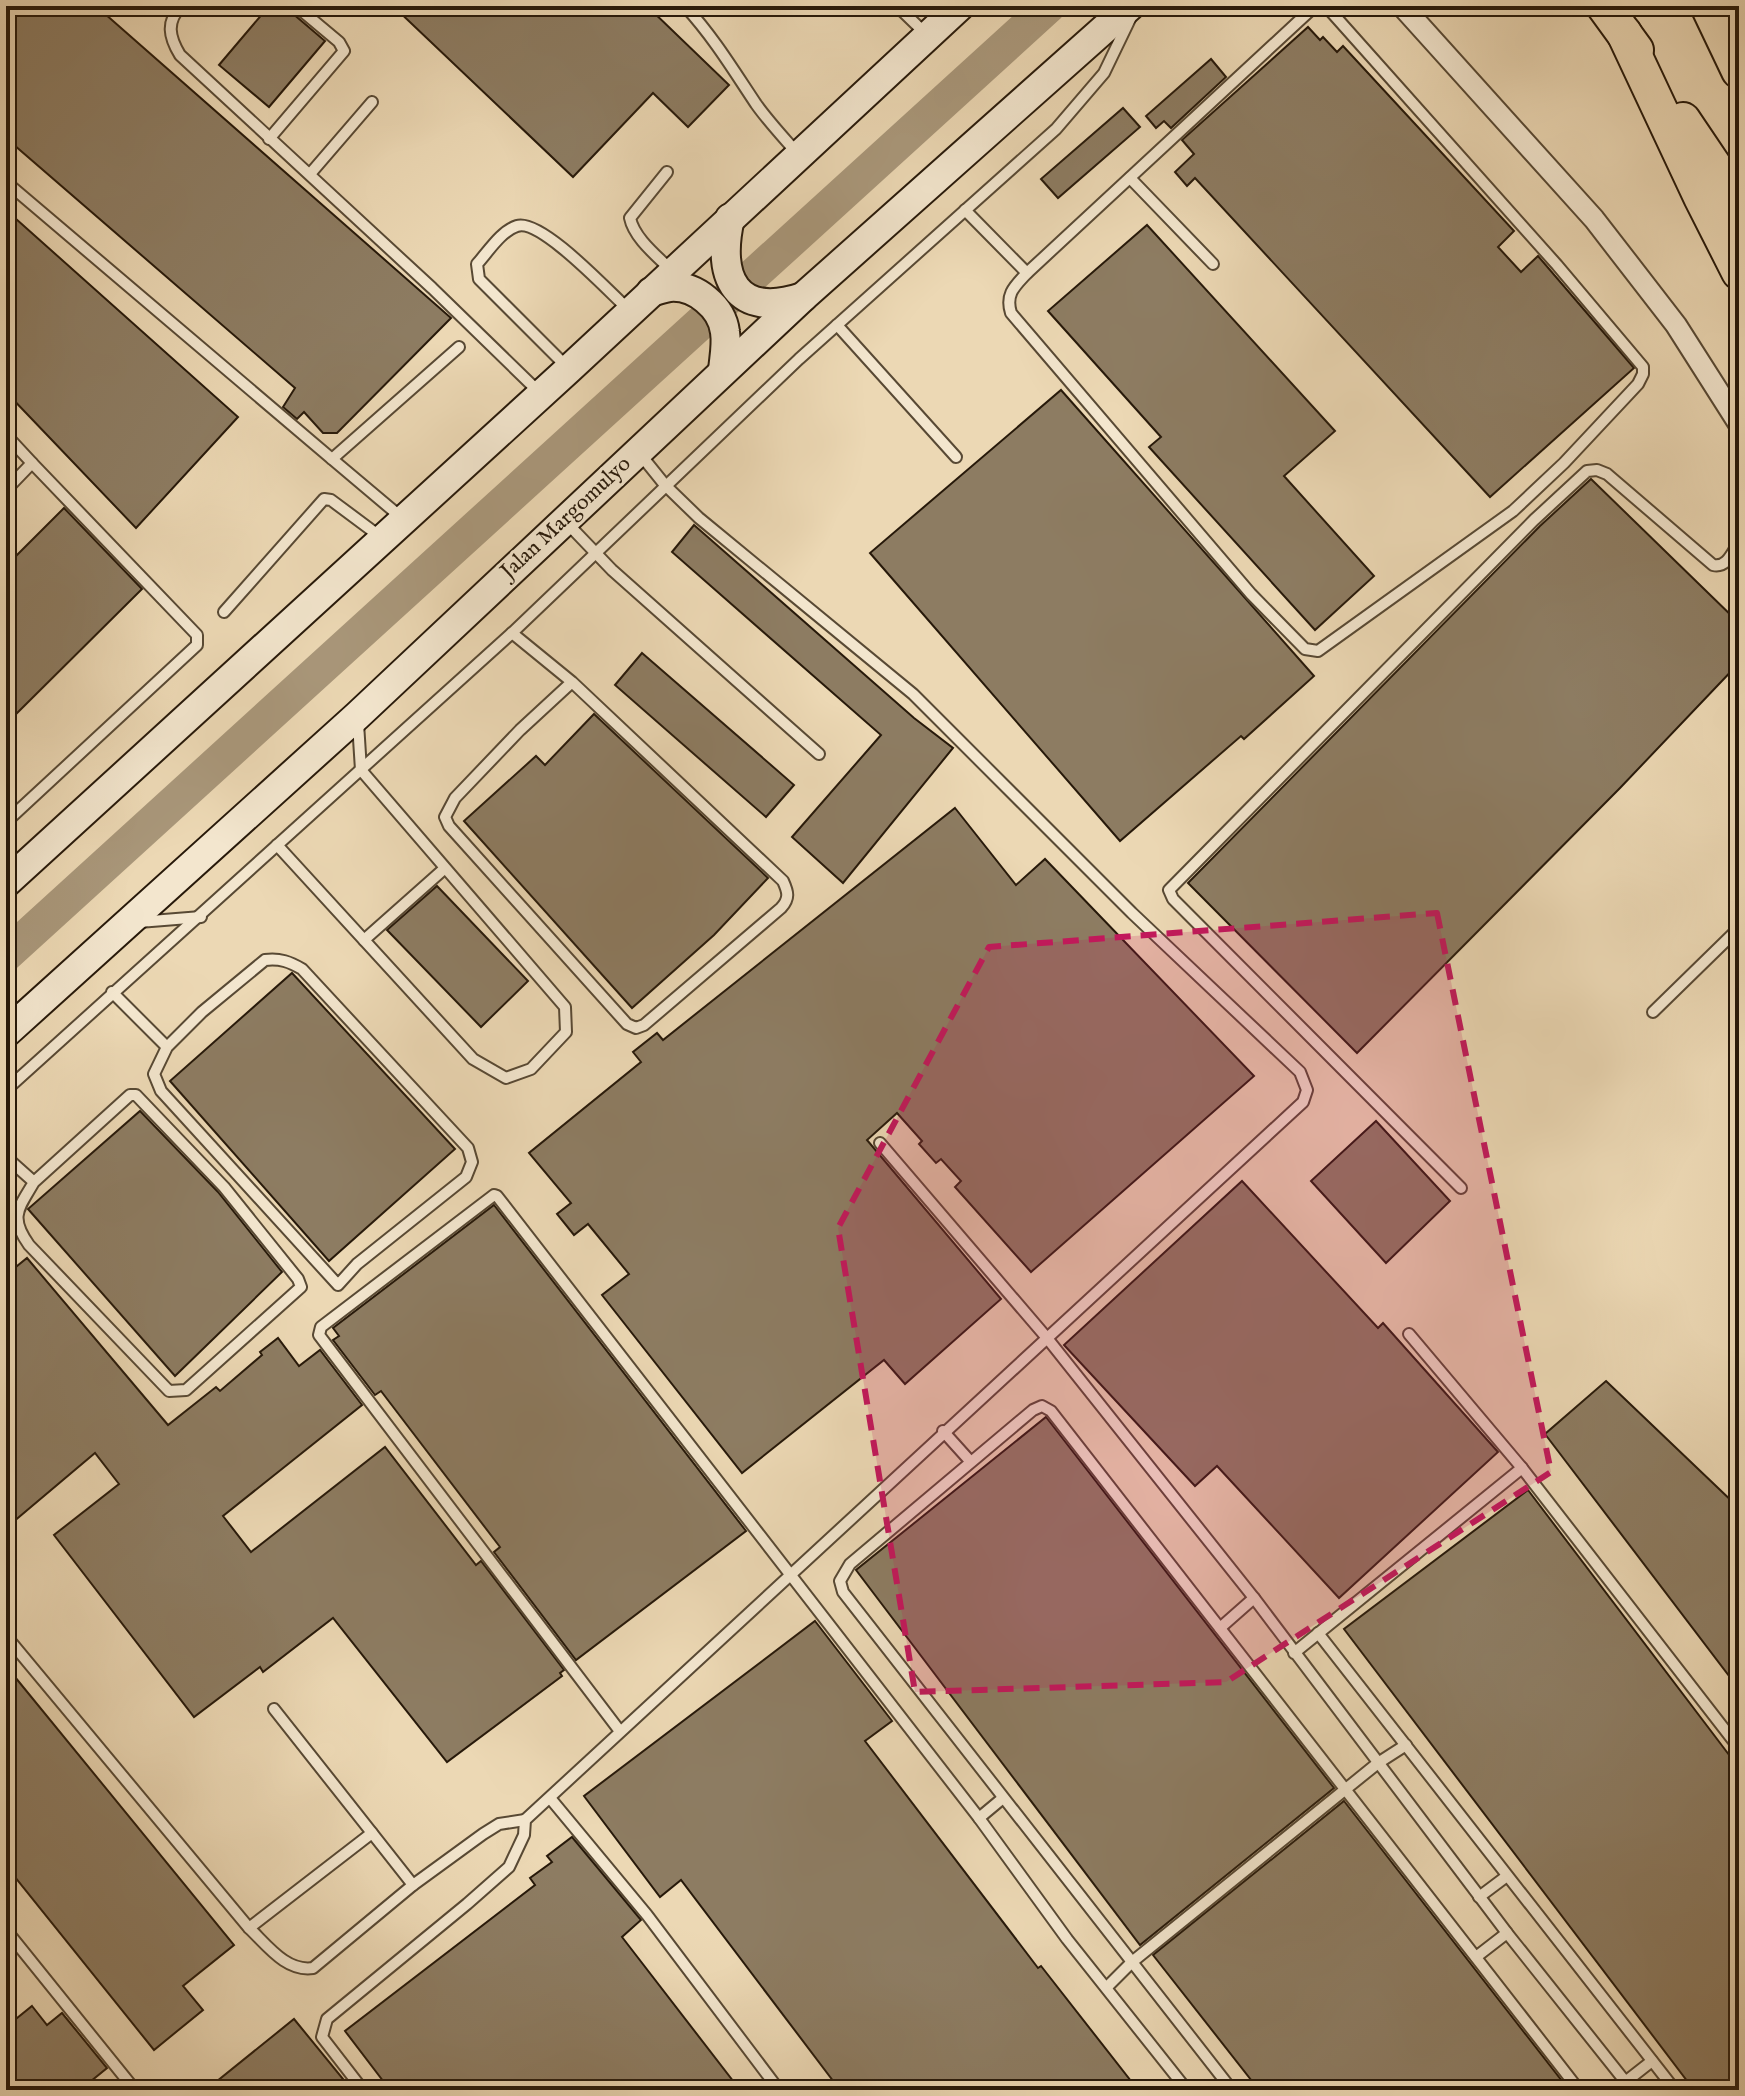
<svg xmlns="http://www.w3.org/2000/svg" width="1745" height="2096" font-family="'IM FELL English',serif">
  <style>
    .lines { fill: none; stroke-linecap: round; stroke-linejoin: round }
    .river { stroke: #a9977a; stroke-width: 34 }
    .building { fill: #8d7c62; stroke: #27190a; stroke-width: 2 }
    .service-casing { stroke: #584934; stroke-width: 14 }
    .minor-casing { stroke: #584934; stroke-width: 24 }
    .secondary-casing { stroke: #27190a; stroke-width: 32 }
    .motorway-casing { stroke: #27190a; stroke-width: 38 }
    .service { stroke: #f3e6ce; stroke-width: 10 }
    .minor { stroke: #f3e6ce; stroke-width: 20 }
    .secondary { stroke: #f3e6ce; stroke-width: 28 }
    .motorway { stroke: #ecd8b4; stroke-width: 34 }
    .marked { fill: #c2185b; fill-opacity: 0.2; stroke: #c2185b; stroke-width: 6; stroke-dasharray: 16 10; stroke-linejoin: round }
    .labels { text-anchor: middle; dominant-baseline: central; stroke-width: 6; stroke-linejoin: round; paint-order: stroke }
    .street-label { font-size: 22px; fill: #27190a; stroke: #f3e6ce }
  </style>
  <rect width="100%" height="100%" fill="#ecd8b4"/>
  <filter id="stains"><feTurbulence type="fractalNoise" baseFrequency=".0025" numOctaves="4"/><feColorMatrix values="0 0 0 0 .2 0 0 0 0 .09 0 0 0 0 .02 0 0 0 .5 -.17"/></filter>
  <radialGradient id="worn" r=".72"><stop offset=".6" stop-color="#630" stop-opacity="0"/><stop offset="1" stop-color="#630" stop-opacity=".3"/></radialGradient>
  <g class="lines">
    <path class="river" d="M6 955 1049 6"/>
  </g>
  <g class="building">
    <path d="M6 6H96L451 318 337 433H323L304 412 297 419 283 407 295 388 6 138Z"/>
    <path d="M269 6H288L291 12 325 41 269 107 219 65Z"/>
    <path d="M393 6H647L729 85 688 127 653 93 573 177Z"/>
    <path d="M1308 27 1320 40 1323 37 1337 52 1343 46 1514 231 1498 247 1521 272 1538 256 1634 368 1490 497 1195 178 1187 186 1175 172 1194 154 1182 140Z"/>
    <path d="M1211 59 1226 77 1171 128 1164 121 1156 128 1146 116Z"/>
    <path d="M1123 108 1140 127 1058 198 1041 179Z"/>
    <path d="M6 210 238 417 136 528 6 392Z"/>
    <path d="M1147 225 1335 431 1284 476 1374 576 1315 630 1149 447 1161 437 1048 311Z"/>
    <path d="M1061 390 1314 676 1244 739 1241 736 1120 841 870 553Z"/>
    <path d="M1591 479 1739 623V663L1620 788 1357 1053 1188 883 1540 526Z"/>
    <path d="M64 508 142 589 6 724V566Z"/>
    <path d="M694 525 914 718 953 748 843 883 792 837 881 735 672 552Z"/>
    <path d="M642 653 794 785 766 817 615 685Z"/>
    <path d="M594 714 768 878 714 935 632 1008 464 821 536 756 545 765Z"/>
    <path d="M955 808 1016 885 1045 859 1254 1076 1031 1272 955 1187 961 1181 941 1159 936 1163 919 1144 922 1141 897 1113 867 1140 1001 1299 905 1384 884 1360 742 1473 602 1295 629 1274 588 1224 574 1235 557 1214 571 1203 529 1153 641 1062 633 1052 657 1033 663 1040Z"/>
    <path d="M437 886 528 981 481 1027 387 930Z"/>
    <path d="M292 973 455 1149 329 1261 170 1081Z"/>
    <path d="M140 1111 218 1192 282 1272 175 1376 28 1209Z"/>
    <path d="M1376 1121 1450 1201 1386 1263 1311 1181Z"/>
    <path d="M1242 1181 1378 1328 1383 1323 1498 1452 1339 1598 1217 1466 1195 1486 1064 1345Z"/>
    <path d="M494 1205 746 1531 576 1660 494 1552 500 1547 381 1391 375 1395 333 1340 339 1336 333 1328Z"/>
    <path d="M27 1258 168 1425 216 1387 220 1391 262 1355 260 1352 278 1338 299 1366 320 1350 362 1405 223 1516 251 1552 385 1447 476 1565 481 1561 564 1670 560 1673 562 1676 447 1762 333 1618 263 1672 260 1667 194 1717 54 1535 119 1484 95 1453 6 1528V1275Z"/>
    <path d="M1606 1381 1739 1508V1689L1545 1434Z"/>
    <path d="M1046 1417 1334 1788 1140 1945 856 1570Z"/>
    <path d="M1528 1490 1739 1768V2090H1694L1344 1629Z"/>
    <path d="M815 1621 892 1721 865 1741 1038 1968 1041 1966 1138 2090H840L681 1880 660 1897 584 1796Z"/>
    <path d="M6 1666 234 1945 183 1986 203 2010 154 2050 6 1866Z"/>
    <path d="M1344 1801 1569 2090H1259L1153 1955Z"/>
    <path d="M572 1837 641 1920 622 1937 740 2090H390L345 2031 535 1885 530 1878 552 1862 547 1856Z"/>
    <path d="M32 2006 47 2025 62 2013 107 2068 80 2090H6V2027Z"/>
    <path d="M294 2019 352 2090H206Z"/>
  </g>
  <g class="lines">
    <g class="service-casing">
      <g id="service">
        <path d="M181 6C166 22 169 37 180 55L432 288 541 394"/>
        <path d="M685 6C714 38 732 68 756 104 768 121 783 137 797 153"/>
        <path d="M897 6 927 35"/>
        <path d="M1315 6 1027 273C1015 286 1005 294 1011 313L1251 594 1305 649 1318 651 1513 511 1564 463 1638 384 1643 374V367L1557 265 1326 6"/>
        <path d="M269 139 344 51 339 42 296 6"/>
        <path d="M667 172 630 218C634 238 657 256 671 270"/>
        <path d="M310 174 372 102"/>
        <path d="M1130 178 1213 264"/>
        <path d="M6 182 332 459"/>
        <path d="M965 210 1027 273"/>
        <path d="M837 325 956 457"/>
        <path d="M567 367 479 279 477 264C488 252 501 231 517 226 541 218 610 293 629 310"/>
        <path d="M6 435 32 463 6 490"/>
        <path d="M402 518 332 459 459 347"/>
        <path d="M565 521 612 570 819 754"/>
        <path d="M224 612 324 499 331 500 382 538"/>
        <path d="M512 633 572 682 783 881C788 892 790 898 781 908L644 1025 636 1028 627 1024 449 826 445 817 455 798 520 730 572 682"/>
        <path d="M6 822 197 645V635L32 463"/>
        <path d="M277 845 473 1059 506 1078 531 1069 566 1032 565 1007 361 770 358 723"/>
        <path d="M139 922 201 917"/>
        <path d="M364 940 444 869"/>
        <path d="M112 992 167 1047 202 1012 265 960C280 958 290 962 302 969L468 1148 472 1162 466 1177 357 1264 338 1285 161 1091 154 1074 167 1047"/>
        <path d="M1653 1012 1739 928"/>
        <path d="M6 1090 512 633 799 359 1056 129 1104 73 1130 19"/>
        <path d="M880 1143 1047 1338 1254 1598 1507 1933 1632 2090"/>
        <path d="M6 1157 34 1182 130 1095H136L224 1187 298 1279 301 1287 186 1390 169 1391 29 1245C9 1217 18 1209 34 1182"/>
        <path d="M1461 1188 1173 899 1169 890 1534 520 1587 471 1597 470 1607 474 1713 565C1727 568 1732 553 1739 542"/>
        <path d="M1409 1334 1522 1468"/>
        <path d="M943 1431 970 1461"/>
        <path d="M1220 1628 1254 1598"/>
        <path d="M1318 1633 1675 2090"/>
        <path d="M6 1636 249 1928C267 1945 286 1972 313 1968L413 1885 483 1834 499 1824 525 1820"/>
        <path d="M1294 1653 1522 1468 1739 1748"/>
        <path d="M274 1709 372 1833"/>
        <path d="M619 1730 319 1335 321 1327 494 1195 497 1196 979 1818 1067 1939 1187 2090"/>
        <path d="M550 1798 647 1915 779 2090"/>
        <path d="M979 1818 1003 1798"/>
        <path d="M1479 1897 1507 1876"/>
        <path d="M249 1928 372 1833 413 1885"/>
        <path d="M6 1930 135 2090"/>
        <path d="M1476 1957 1507 1933"/>
        <path d="M1107 1987 1132 1962 1378 1763 1406 1745"/>
        <path d="M363 2090 322 2037 327 2019 467 1904 509 1867 524 1835 525 1820 1303 1102 1307 1090 1300 1072 1132 913 913 694 699 518 665 485 640 454"/>
        <path d="M1232 2090 843 1592 840 1581 850 1564 1033 1410 1042 1406 1051 1411 1579 2090"/>
        <path d="M1615 2090 1652 2061"/>
      </g>
    </g>
    <g class="minor-casing">
      <path id="minor" d="M1402 6 1594 219 1676 325 1739 424"/>
    </g>
    <g class="secondary-casing">
      <g id="secondary">
        <path d="M730 218C716 278 736 319 803 297"/>
        <path d="M651 292C657 290 664 288 670 287 695 285 722 307 725 332 727 345 724 358 723 371"/>
        <path d="M6 883 569 369 960 6"/>
        <path d="M6 1033 357 716 803 297 1130 6"/>
      </g>
    </g>
    <g class="motorway-casing">
      <g id="motorway">
        <path d="M1604 6 1636 50"/>
        <path d="M1708 6 1739 71"/>
        <path d="M1624 33 1701 197 1739 272"/>
        <path d="M1683 120 1739 203"/>
      </g>
    </g>
    <use href="#service" class="service"/>
    <use href="#minor" class="minor"/>
    <use href="#secondary" class="secondary"/>
    <use href="#motorway" class="motorway"/>
  </g>
  <path class="marked" d="M1437 913 1551 1472 1226 1682 915 1692 838 1228 989 947Z"/>
  <g class="labels">
    <g class="street-label">
      <text transform="translate(566 518) rotate(-43)">Jalan Margomulyo</text>
    </g>
  </g>
  <rect width="1745" height="2096" fill="none" stroke="#ecd8b4" stroke-width="32"/>
  <rect x="8" y="8" width="1729" height="2080" fill="none" stroke="#27190a" stroke-width="4"/>
  <rect x="16" y="16" width="1713" height="2064" fill="none" stroke="#27190a" stroke-width="2"/>
  <rect width="100%" height="100%" filter="url(#stains)"/>
  <rect width="100%" height="100%" fill="url(#worn)"/>
</svg>
